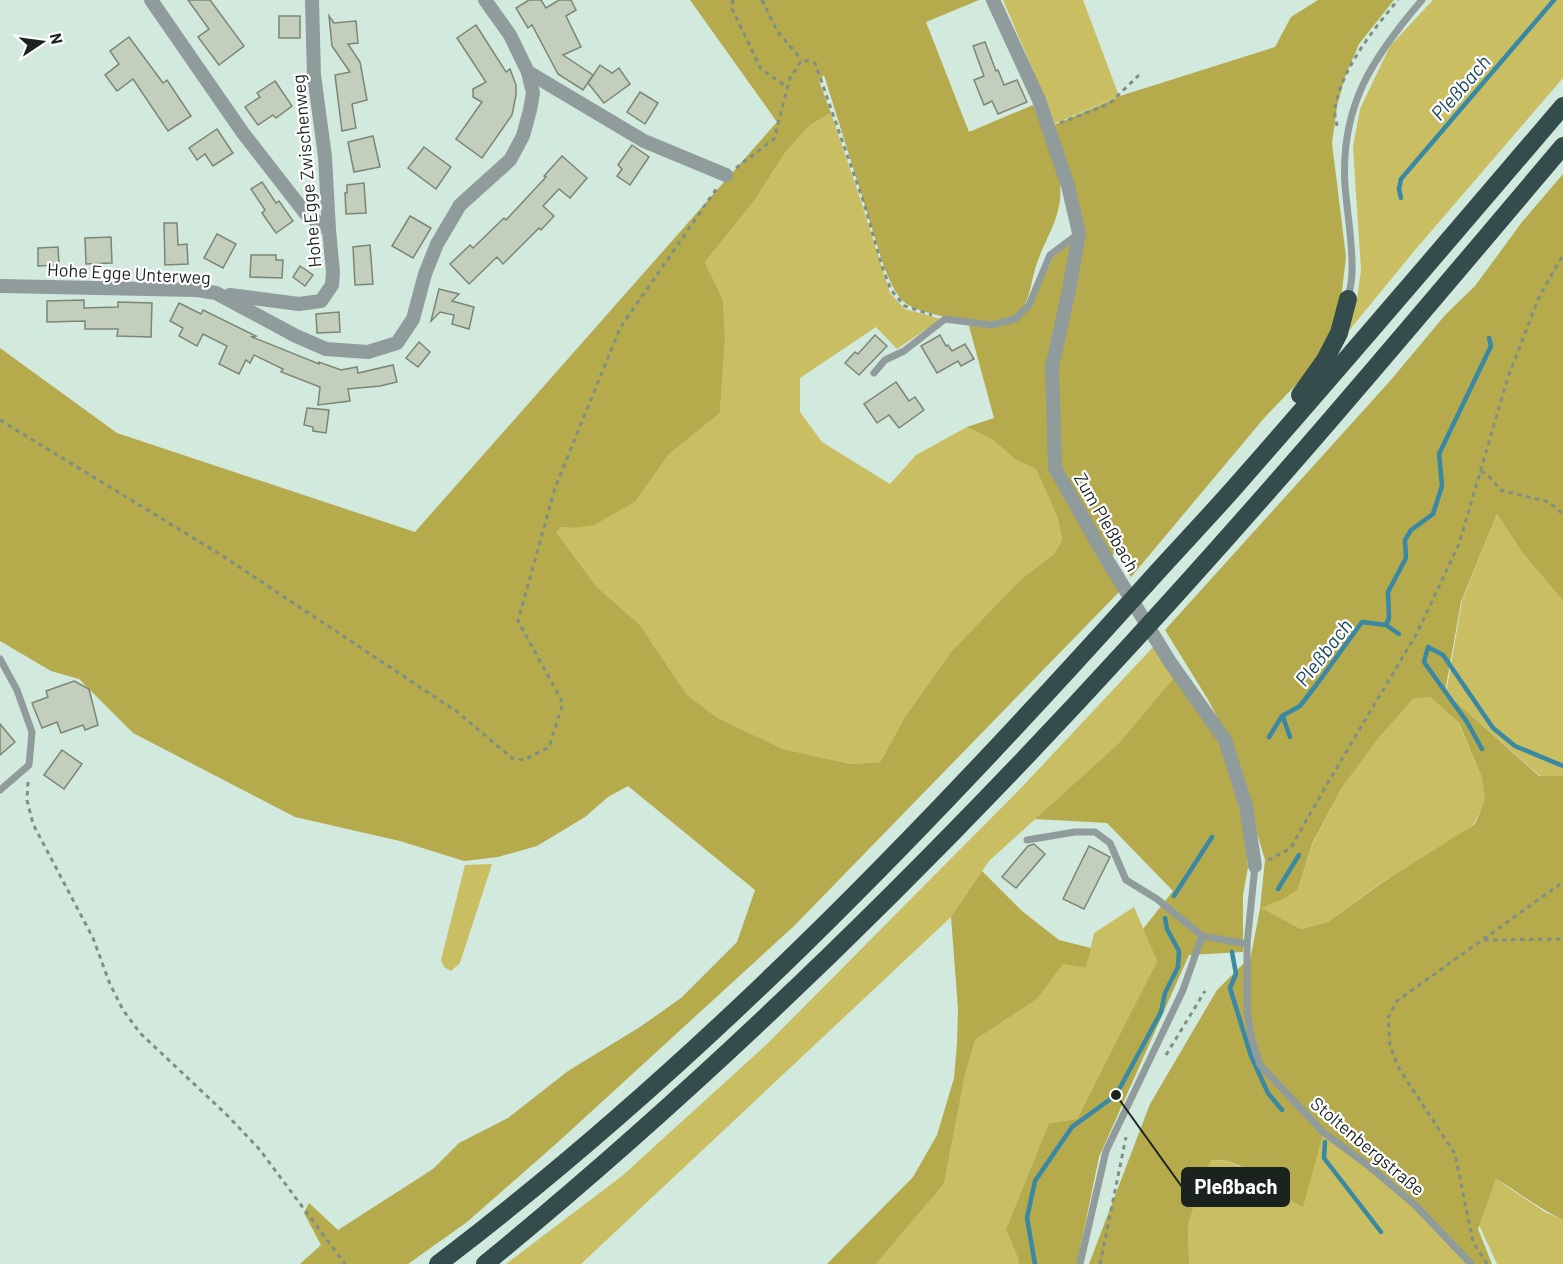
<svg xmlns="http://www.w3.org/2000/svg" width="1563" height="1264" font-family="Barlow,sans-serif">
  <style>
    .green { fill: #c9be61 }
    .forest { fill: #b5aa4c; fill-rule: evenodd }
    .lines { fill: none; stroke-linecap: round; stroke-linejoin: round }
    .stream { stroke: #3988a5; stroke-width: 4.5 }
    .building { fill: #c3cfbc; stroke: #7b8675; stroke-width: 1.5 }
    .path { stroke: #7f8f87; stroke-width: 3; stroke-dasharray: 4.5 4.5; stroke-linecap: butt }
    .service { stroke: #909b9b; stroke-width: 7 }
    .minor { stroke: #909b9b; stroke-width: 14 }
    .motorway { stroke: #354c4c; stroke-width: 18 }
    .labels { text-anchor: middle; dominant-baseline: central; stroke-width: 4.5; stroke-linejoin: round; paint-order: stroke }
    .street-label { font-size: 18px; fill: #1b231f; stroke: #fff }
    .water-label { font-size: 20px; font-style: italic; fill: #1b495c; stroke: #fff }
    .leader { fill: none; stroke: #1b231f; stroke-width: 2 }
    .callout-dot { fill: #1b231f; stroke: #fff; stroke-width: 2 }
    .callout { fill: #1b231f; stroke: #1b231f; stroke-width: 2 }
    .callout-label { font-size: 20px; text-anchor: middle; font-weight: bold; fill: #fff }
  </style>
  <rect width="100%" height="100%" fill="#d2e9de"/>
  <g class="green">
    <path d="M1003 0H1083L1119 96 1054 124 1032 68Z"/>
    <path d="M1433 0H1563V78L1415 250 1347 333 1357 300 1361 270 1353 147 1360 109 1390 46Z"/>
    <path d="M831 113 861 201 890 293 905 309 941 319 897 349 876 327 800 378V412L822 442 890 484 916 455 967 427 993 440 1016 460 1036 469 1058 519 1062 540 1054 554 1020 580 951 652 905 717 880 762 851 764 783 749 718 718 687 695 640 625 597 587 556 532 562 527 573 528 636 501 668 455 720 413 725 339 723 300 705 262 754 201 785 153 810 125Z"/>
    <path d="M1497 514 1522 552 1563 601V776H1540L1446 693 1462 601Z"/>
    <path d="M1155 645 1176 675 1118 744 989 861 951 917 581 1264H506L622 1176 767 1044 1022 787Z"/>
    <path d="M1430 697 1458 722 1482 778 1486 798 1474 824 1448 843 1379 884 1328 922 1301 929 1260 908 1284 897 1298 889 1312 845 1341 789 1378 739 1413 699Z"/>
    <path d="M492 864 460 963 451 971 444 967 441 960 465 865Z"/>
    <path d="M1134 907 1157 961 1077 1119 1049 1123 1006 1229 1019 1261 1018 1264H876L944 1184 965 1075 975 1040 1037 999 1063 963 1086 968 1094 933Z"/>
    <path d="M1323 1134 1365 1165 1413 1206 1469 1264H1189L1188 1226 1201 1182 1210 1160C1237 1159 1252 1174 1272 1189Z"/>
    <path d="M1496 1179 1545 1212 1563 1220V1264H1497L1479 1225Z"/>
  </g>
  <g class="forest">
    <path d="M690 0H979L926 22 969 132 1033 105C1046 136 1066 172 1059 206 1055 227 1042 246 1036 266 1030 283 1031 304 1015 316 998 329 920 316 904 302 894 293 890 280 884 267L824 75 819 81 831 113 810 125 785 153 754 201 705 262 723 300 725 339 720 413 668 455 636 501 594 525 573 528 562 527 556 532 597 587 640 625 687 695 718 718 783 749 851 764 880 762 905 717 951 652 1020 580 1054 554 1062 540 1058 519 1036 469 1016 460 993 440 967 427 994 418 969 326 991 327 1015 322 1031 307 1053 257 1072 241 1049 367 1052 467 1119 592 794 926 557 1143 467 1222 408 1264H300L321 1245 304 1213 309 1203 338 1230 433 1169 459 1143 508 1118 568 1071 640 1027 681 998 737 942 755 890 628 786 608 797 585 817 537 846 498 857 464 861 400 841 295 817 133 733 79 679 51 671 0 641V348L117 433 415 532 777 122Z"/>
    <path d="M1318 0H1394L1359 44 1345 77 1337 106 1332 143 1346 257 1341 299 1330 335 1313 367 1265 417 1131 577 1115 553 1107 560 1057 467 1055 367 1082 232 1054 125 1120 96 1275 47 1291 17Z"/>
    <path d="M1563 174V601L1522 552 1497 514 1461 602 1445 692 1539 776H1563V1220C1539 1209 1519 1192 1496 1179L1478 1229 1492 1264H1473L1415 1201 1392 1181 1325 1131 1262 1063 1254 1040 1249 1011 1250 960 1260 909 1265 860 1229 739 1207 698 1165 630 1390 381 1446 314 1475 286 1522 222ZM1430 697 1459 723 1482 778 1485 799 1475 824 1380 884 1328 922 1301 929 1261 908 1285 898 1298 889 1312 844 1341 789 1378 739 1413 699Z"/>
    <path d="M1176 675 1213 731 1221 748 1241 810 1248 867 1243 895V952L1189 955 1099 1157 1077 1264H1018L1019 1261 1006 1229 1049 1123 1077 1119 1157 961 1143 929 1173 891 1107 823 1035 819 1118 744Z"/>
    <path d="M982 871 1022 911 1059 940 1091 948 1086 968 1063 964 1037 999 975 1040 965 1075 944 1184 876 1264H827L913 1177 937 1135 954 1078 957 1044 958 1009 951 917Z"/>
    <path d="M1245 962 1246 1013 1258 1066 1323 1134 1303 1207C1292 1201 1280 1195 1270 1188 1249 1172 1239 1159 1211 1160L1201 1182 1188 1226 1189 1264H1089L1150 1104 1217 990Z"/>
  </g>
  <g class="lines">
    <g class="stream">
      <path d="M1401 198 1399 189 1401 179 1554 0"/>
      <path d="M1386 625 1399 634"/>
      <path d="M1283 717 1290 737"/>
      <path d="M1269 737 1282 716 1300 706 1317 684 1362 622 1386 625 1389 618 1388 592 1406 558 1405 540 1411 530 1433 514 1442 486 1439 454 1491 346 1489 338"/>
      <path d="M1482 749 1467 722 1424 662 1428 647 1443 655 1493 728 1515 746 1563 766"/>
      <path d="M1278 889 1299 855"/>
      <path d="M1174 896 1212 837"/>
      <path d="M1232 952 1236 974 1230 988 1251 1056 1268 1093 1282 1110"/>
      <path d="M1325 1142 1324 1158 1381 1232"/>
      <path d="M1035 1264 1027 1218 1035 1181 1072 1127 1116 1095 1161 1012 1165 993 1178 967 1179 951 1167 929 1165 918"/>
    </g>
  </g>
  <g class="building">
    <path d="M188 0H210L244 46 219 65 198 37 209 29Z"/>
    <path d="M529 0H541L546 8 559 0H571L576 10 566 16 581 47 563 55 593 75 583 90 558 74 532 25 528 28 516 8Z"/>
    <rect x="279" y="16" width="21" height="22"/>
    <path d="M329 16 334 23 356 21 358 43 348 44 360 62 367 100 352 104 356 128 342 131 335 75 350 72 332 46Z"/>
    <path d="M476 25 506 72 510 69 516 85V95L512 115 482 158 456 139 482 102 473 97V89L486 82 457 38Z"/>
    <path d="M129 37 163 83 167 80 191 116 168 131 133 79 117 91 105 75 119 64 110 51Z"/>
    <path d="M985 42 996 71 998 70 1004 85 1017 80 1027 102 998 114 992 101 984 105 974 80 984 76 973 46Z"/>
    <path d="M600 65 612 73 619 68 630 84 604 103 588 83Z"/>
    <path d="M275 81 292 106 276 118 273 115 258 125 245 107 260 97 257 93Z"/>
    <path d="M640 92 658 103 645 124 627 112Z"/>
    <path d="M217 129 233 153 213 166 205 154 197 160 189 148Z"/>
    <path d="M373 136 380 167 354 172 348 142Z"/>
    <path d="M632 145 649 157 630 185 617 176 622 169 618 165Z"/>
    <path d="M424 147 451 167 436 189 408 168Z"/>
    <path d="M562 156 587 178 570 198 559 189 543 206 554 216 541 230 539 228 503 264 497 257 469 284 450 264 470 245 473 248 504 218 506 220 546 177 544 176Z"/>
    <path d="M262 182 276 203 279 201 293 221 276 233 262 213 265 210 251 189Z"/>
    <path d="M364 183 366 213 346 214 345 193H347V185Z"/>
    <path d="M410 216 431 228 413 258 392 246Z"/>
    <path d="M164 223H177L178 245 187 244 188 264 165 265Z"/>
    <path d="M217 234 236 244 223 268 204 258Z"/>
    <path d="M111 237 112 263 86 264 85 238Z"/>
    <path d="M370 245 373 284 355 285 353 247Z"/>
    <path d="M58 247 59 265 38 266V248Z"/>
    <path d="M251 255H276V260H283L282 278 250 277Z"/>
    <path d="M300 266 313 275 305 286 293 277Z"/>
    <path d="M439 289 459 294 452 301 474 307 469 329 452 324 454 315 440 312 431 321Z"/>
    <path d="M84 300V308L118 307V302L152 303 151 337 117 336 118 329H85V321L47 322V301Z"/>
    <path d="M179 303 201 314 203 310 256 336 252 337 319 364V362L341 370 357 367 358 373 393 365 397 382 380 386 348 389 350 401 318 405 320 387 281 372 283 369 254 355 250 363 246 360 239 374 219 364 227 346 203 334 197 346 179 336 183 328 170 321Z"/>
    <path d="M339 312 340 332 317 333 316 314Z"/>
    <path d="M875 335 887 346 859 375 845 363 855 352 858 354Z"/>
    <path d="M940 335 946 346 948 345 952 351 965 344 974 359 961 366 958 361 937 373 921 346Z"/>
    <path d="M419 342 430 352 418 367 406 358Z"/>
    <path d="M896 382 909 401 915 397 924 410 899 428 889 415 877 423 864 404Z"/>
    <path d="M307 408 329 410 326 433 313 431V427L304 425Z"/>
    <path d="M74 681 89 689 98 725 85 730 83 725 61 733 57 722 42 728 32 703 48 697 46 691Z"/>
    <path d="M0 724 15 742 0 755Z"/>
    <path d="M62 750 82 764 64 789 44 775Z"/>
    <path d="M1034 844 1045 854 1016 888 1002 877 1028 846Z"/>
    <path d="M1089 846 1110 857 1084 909 1063 899Z"/>
  </g>
  <g class="lines">
    <g class="path">
      <path d="M733 0 731 7 761 69 787 87"/>
      <path d="M762 0 777 31 802 60"/>
      <path d="M1060 123 1109 104 1139 75"/>
      <path d="M1337 126C1336 120 1334 114 1335 108 1342 68 1373 30 1398 0"/>
      <path d="M736 168 774 139 790 78 802 60 815 63 864 203 882 266 891 290 905 306 932 315"/>
      <path d="M0 420 218 553 456 711 512 758 524 760 549 747 563 703 518 621 555 488 620 328 717 188"/>
      <path d="M1481 471 1492 479 1500 490 1549 502 1563 514"/>
      <path d="M28 782 27 800 33 824 93 938 110 984 123 1010 140 1033 228 1116 260 1150 345 1264"/>
      <path d="M1268 860 1290 849 1330 779 1417 633 1459 544 1508 377 1540 295 1563 255"/>
      <path d="M1484 940 1563 939"/>
      <path d="M1166 1055 1205 991"/>
      <path d="M1100 1264 1126 1137"/>
      <path d="M1487 1264 1473 1242 1455 1154 1398 1067 1390 1045 1388 1018 1397 1001 1563 882"/>
    </g>
    <g class="service">
      <path d="M1348 299C1350 290 1352 281 1352 272 1353 243 1347 213 1345 185 1340 106 1373 57 1422 0"/>
      <path d="M874 373 885 360 904 351 945 319 991 325 1015 319 1029 305 1050 255 1078 234"/>
      <path d="M0 659 17 690 32 732 29 765 0 790"/>
      <path d="M1027 840 1075 832H1095L1110 843 1126 880 1157 899 1202 936 1247 944"/>
      <path d="M1255 866 1247 944V1012L1252 1040 1260 1065 1323 1132 1370 1167 1415 1205 1471 1264"/>
      <path d="M1080 1264 1106 1151 1183 990 1202 936"/>
    </g>
    <g class="minor">
      <path d="M151 0 243 133 306 214 329 230"/>
      <path d="M993 0 1039 100 1068 186 1079 233 1069 290 1052 367 1055 468 1107 560 1170 662 1225 740 1246 806 1255 866"/>
      <path d="M528 72 644 141 726 175"/>
      <path d="M0 286 197 290 216 293 296 336 326 349 368 352 397 343 413 319 425 274 437 244 460 205 510 160 523 136 530 110 533 93 528 72 510 35 485 0"/>
      <path d="M230 295 299 304 321 301 332 285 333 272 329 230 325 157 314 75 312 0"/>
    </g>
    <g class="motorway">
      <path d="M1300 395 1325 360 1339 333 1348 299"/>
      <path d="M438 1264C697 1067 924 831 1141 590 1172 555 1204 522 1234 488 1345 362 1454 234 1563 106"/>
      <path d="M485 1264C717 1074 931 863 1133 642 1281 481 1422 313 1563 146"/>
    </g>
  </g>
  <g class="labels">
    <g class="street-label">
      <text transform="translate(306 171) rotate(-95)">Hohe Egge Zwischenweg</text>
      <text transform="translate(129 273) rotate(3)">Hohe Egge Unterweg</text>
      <text transform="translate(1107 522) rotate(60)">Zum Pleßbach</text>
      <text transform="translate(1368 1146) rotate(40)">Stoltenbergstraße</text>
    </g>
    <g class="water-label">
      <text transform="translate(1460 87) rotate(-49)">Pleßbach</text>
      <text transform="translate(1323 652) rotate(-52)">Pleßbach</text>
    </g>
  </g>
  <path class="leader" d="M1116 1095L1182 1187"/>
  <circle class="callout-dot" cx="1116" cy="1095" r="6"/>
  <rect class="callout" x="1182" y="1168" width="107" height="38" rx="6"/>
  <g class="callout-label">
    <text x="1236" y="1194">Pleßbach</text>
  </g>
  <g transform="translate(42 42) rotate(77)" stroke="#ffffff" stroke-width="4.5" paint-order="stroke">
  <path d="M0-4.5L10 22L0 15L-10 22Z" fill="#1b231f"/>
  <text y="-9" font-size="16" font-weight="bold" text-anchor="middle" fill="#1b231f">N</text>
  </g>
</svg>
